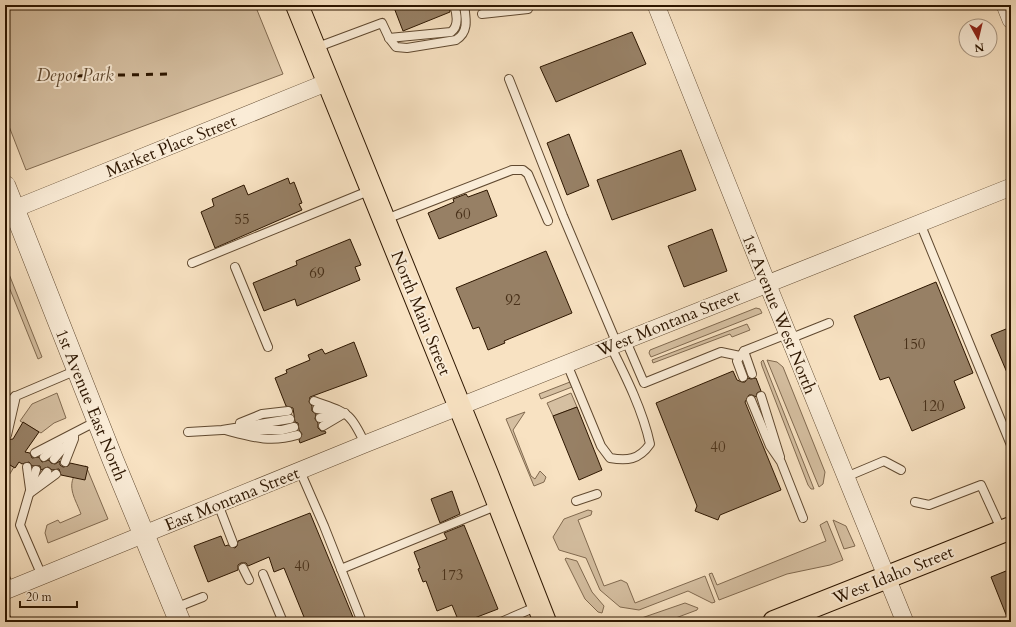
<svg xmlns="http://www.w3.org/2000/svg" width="1016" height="627" font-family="Cardo,serif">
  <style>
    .green { fill: #d5bfa1; stroke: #816a50 }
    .building { fill: #978065; stroke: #2d1600 }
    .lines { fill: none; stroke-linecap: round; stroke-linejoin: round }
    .service-casing { stroke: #604930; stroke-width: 10 }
    .minor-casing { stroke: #604930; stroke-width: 18 }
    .tertiary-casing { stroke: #604930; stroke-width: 22 }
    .primary-casing { stroke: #2d1600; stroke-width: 24 }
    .trunk-casing { stroke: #2d1600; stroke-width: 24 }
    .service { stroke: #faecd7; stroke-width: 8 }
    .minor { stroke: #faecd7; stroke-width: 17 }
    .tertiary { stroke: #faecd7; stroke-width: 21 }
    .primary { stroke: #f8e2c2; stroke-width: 22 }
    .trunk { stroke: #f8e2c2; stroke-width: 22 }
    .rail { stroke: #2d1600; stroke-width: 3; stroke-dasharray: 7 7; stroke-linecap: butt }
    .labels { text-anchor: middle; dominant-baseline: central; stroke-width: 4; stroke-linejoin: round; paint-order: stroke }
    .number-label { font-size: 15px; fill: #483019 }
    .park-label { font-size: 17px; font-style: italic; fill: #5f4930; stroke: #faecd7 }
    .street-label { font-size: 17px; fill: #2d1600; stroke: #faecd7 }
  </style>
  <rect width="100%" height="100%" fill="#f8e2c2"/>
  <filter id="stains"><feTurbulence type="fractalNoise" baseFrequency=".005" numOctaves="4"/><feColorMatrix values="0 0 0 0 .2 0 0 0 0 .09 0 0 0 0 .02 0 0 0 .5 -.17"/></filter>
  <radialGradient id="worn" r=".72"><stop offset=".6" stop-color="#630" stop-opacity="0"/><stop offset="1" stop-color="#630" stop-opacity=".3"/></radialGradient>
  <g class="green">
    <path d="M5 5H255L283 74 26 170 5 116Z"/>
    <path d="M5 264 42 357 38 359 5 277Z"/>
    <path d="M756 308 760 309 762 313 651 357 649 353 650 350Z"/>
    <path d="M747 324 750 330 732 337 730 334 653 363 652 360Z"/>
    <path d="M763 360 814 489H811L808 485 762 366 761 362Z"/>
    <path d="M767 360 777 362 783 367 825 472 823 484 819 487Z"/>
    <path d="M570 382 572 387 541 399 539 394Z"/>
    <path d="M57 393 66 418 54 423 41 433 20 421 32 404Z"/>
    <path d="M571 393 577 407 553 416 547 403Z"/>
    <path d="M525 412 513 430 531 476 535 479 540 471 546 477 544 482 534 486 506 419Z"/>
    <path d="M5 462 14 467 5 482Z"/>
    <path d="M86 466 108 519 48 543 45 533 47 525 58 520 60 523 81 514C76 500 66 487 76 473 79 469 81 467 86 466Z"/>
    <path d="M588 510 592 511 591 515 578 520 604 586 621 580 627 583 635 603 705 576 715 602 712 603 688 591 639 610 620 607 600 590 586 558 559 550 553 537 564 519Z"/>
    <path d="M833 520 846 526 855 546 844 549Z"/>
    <path d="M827 521 843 560 830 565 787 574 719 600 709 574 712 573 717 585 826 541 820 525Z"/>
    <path d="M566 558 577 561 592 592 604 606 602 613 598 612 585 599 565 559Z"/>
    <path d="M685 603 698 608 697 610 665 622H630Z"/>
  </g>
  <g class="building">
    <path d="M393 5H449L450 12 403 31Z"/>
    <path d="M632 32 646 64 556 102 540 67Z"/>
    <path d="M569 134 589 186 567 195 547 143Z"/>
    <path d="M681 150 696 190 612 220 597 180Z"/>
    <path d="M288 178 290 184 294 182 302 203 299 204 302 210 215 248 201 212 214 206 212 199 244 185 248 195Z"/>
    <path d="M487 190 497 216 439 239 428 213 454 202 453 199 466 194 468 197Z"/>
    <path d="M712 229 727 271 684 287 668 246Z"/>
    <path d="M350 239 361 265 355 267 360 280 297 306 295 299 264 311 253 283 297 265 296 261Z"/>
    <path d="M546 251 572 313 504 341 505 343 488 350 479 327 473 329 456 288Z"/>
    <path d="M936 282 973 373 954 381 965 408 912 431 889 377 880 380 854 316Z"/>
    <path d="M1011 327V382L991 335Z"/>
    <path d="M354 342 367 376 310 397 309 402 312 406V411L316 414 315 419 318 423V428L321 431H325L326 433 300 443 299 440 302 434 299 430 298 423 295 422 293 408 286 406 275 378 287 373 286 370 310 360 308 355 322 349 325 354Z"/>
    <path d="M733 371 737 380 742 382H745L748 378 751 379 756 378 761 391 757 393 756 397 752 395H749L745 402 781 490 720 515 718 520 695 511 697 506 656 403Z"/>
    <path d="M577 407 602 470 579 480 553 416Z"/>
    <path d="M23 422 39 432 25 452 30 453 32 458 39 457 42 462 49 460 51 463 55 464 60 461V465L63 467 68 466 70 463 88 467 85 480 61 475 59 469 52 470 48 467 41 470 40 466H32L29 462 22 464 19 462 15 468 5 462V440L13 439Z"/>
    <path d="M452 491 460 514 440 523 431 499Z"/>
    <path d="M310 513 355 622H306L284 568 274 572 269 557 248 566 246 563H241L238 565V570L208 582 194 546 221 536 225 546 228 545 235 548 237 546 238 541Z"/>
    <path d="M464 525 498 609 464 622H459L452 605 437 611 426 581 423 582 418 569 420 568 414 552 447 539 444 533Z"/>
    <path d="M1011 569V622H1009L991 577Z"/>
  </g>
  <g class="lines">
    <g class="service-casing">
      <g id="service">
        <path d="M482 14 528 9 526 5"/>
        <path d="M389 38 451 32C459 26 457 14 454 5"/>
        <path d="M315 48 382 23 389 38 396 47 407 48 456 40C469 32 466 19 464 5"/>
        <path d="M509 79 563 216 617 344"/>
        <path d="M386 219 512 170H523L528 174 548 221"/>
        <path d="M920 223 1011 445"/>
        <path d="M192 263 371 190"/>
        <path d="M235 267 268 347"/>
        <path d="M789 339 829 323"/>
        <path d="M626 341 644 383 721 352 740 356"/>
        <path d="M744 351 752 374"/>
        <path d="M567 364 601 446 610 458C627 461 639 460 650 444 643 411 626 377 611 347"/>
        <path d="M743 377 737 361 744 351 787 334"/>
        <path d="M761 396 780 457"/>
        <path d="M751 400 770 446 781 462 803 518"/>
        <path d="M314 401C347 413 350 411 365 444"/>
        <path d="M5 408 15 396"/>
        <path d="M317 409 331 411"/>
        <path d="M320 418 339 414"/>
        <path d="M240 423 262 414 288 411"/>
        <path d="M323 426 345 413"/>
        <path d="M225 430C252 437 270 443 297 435"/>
        <path d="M241 430H282L294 427"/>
        <path d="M188 432 222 430 290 419"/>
        <path d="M7 435 16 396 77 370"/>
        <path d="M35 453 97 421"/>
        <path d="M44 457 59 445"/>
        <path d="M54 459 74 436"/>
        <path d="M65 462 74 439"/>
        <path d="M27 467 30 489"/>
        <path d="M36 470 20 525 42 576"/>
        <path d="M300 471 324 526 362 622"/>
        <path d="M846 477 884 461 901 470"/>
        <path d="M37 485 47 472"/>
        <path d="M30 493 56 474"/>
        <path d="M576 501 597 494"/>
        <path d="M915 502 929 505 981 485 1002 531"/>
        <path d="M218 504 233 543"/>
        <path d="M243 568 249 580"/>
        <path d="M341 569 498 505"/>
        <path d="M263 574 283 622"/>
        <path d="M5 577 10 589"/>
        <path d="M175 608 203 597"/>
        <path d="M5 616 8 622"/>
        <path d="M501 622 538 606"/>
      </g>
    </g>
    <g class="minor-casing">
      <g id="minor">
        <path d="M656 5 767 283 905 622"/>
        <path d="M1005 5 1011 20"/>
        <path d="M14 209 328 82"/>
        <path d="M5 591 365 444 1011 187"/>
      </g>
    </g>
    <g class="tertiary-casing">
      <path id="tertiary" d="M5 186 113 460 180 622"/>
    </g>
    <g class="primary-casing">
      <path id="primary" d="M297 5 487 474 545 622"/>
    </g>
    <g class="trunk-casing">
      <path id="trunk" d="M774 622 1011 528"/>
    </g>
    <use href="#service" class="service"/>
    <use href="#minor" class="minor"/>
    <use href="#tertiary" class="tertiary"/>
    <use href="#primary" class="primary"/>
    <use href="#trunk" class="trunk"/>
    <path class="rail" d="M76 76 170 74"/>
  </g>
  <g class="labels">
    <g class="number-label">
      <text x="463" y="214">60</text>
      <text x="242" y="219">55</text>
      <text x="317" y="273">69</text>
      <text x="513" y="300">92</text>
      <text x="914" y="344">150</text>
      <text x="933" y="406">120</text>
      <text x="718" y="447">40</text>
      <text x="302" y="566">40</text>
      <text x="452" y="575">173</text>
    </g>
    <g class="park-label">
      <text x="75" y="75">Depot Park</text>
    </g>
    <g class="street-label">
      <text transform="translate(171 146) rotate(-22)">Market Place Street</text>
      <text transform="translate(421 313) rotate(68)">North Main Street</text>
      <text transform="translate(779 314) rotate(68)">1st Avenue West North</text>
      <text transform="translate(668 323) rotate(-22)">West Montana Street</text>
      <text transform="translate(91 405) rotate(68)">1st Avenue East North</text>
      <text transform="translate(232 499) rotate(-22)">East Montana Street</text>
      <text transform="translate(893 575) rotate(-22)">West Idaho Street</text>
    </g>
  </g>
  <rect width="1016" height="627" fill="none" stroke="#f8e2c2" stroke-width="20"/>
  <rect x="6" y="6" width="1004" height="615" fill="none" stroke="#2d1600" stroke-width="2"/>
  <rect x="10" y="10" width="996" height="607" fill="none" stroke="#2d1600"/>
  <g transform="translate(978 38) rotate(172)"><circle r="19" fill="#faecd7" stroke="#a89681"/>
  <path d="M0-3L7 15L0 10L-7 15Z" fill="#8f2418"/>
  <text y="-6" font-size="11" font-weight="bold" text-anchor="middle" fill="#2d1600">N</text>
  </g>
  <path d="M20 601v6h57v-6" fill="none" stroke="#2d1600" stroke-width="2"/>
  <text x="26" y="601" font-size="12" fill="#2d1600" stroke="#faecd7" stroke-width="3" paint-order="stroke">20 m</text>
  <rect width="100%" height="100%" filter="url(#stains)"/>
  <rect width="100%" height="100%" fill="url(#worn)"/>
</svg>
